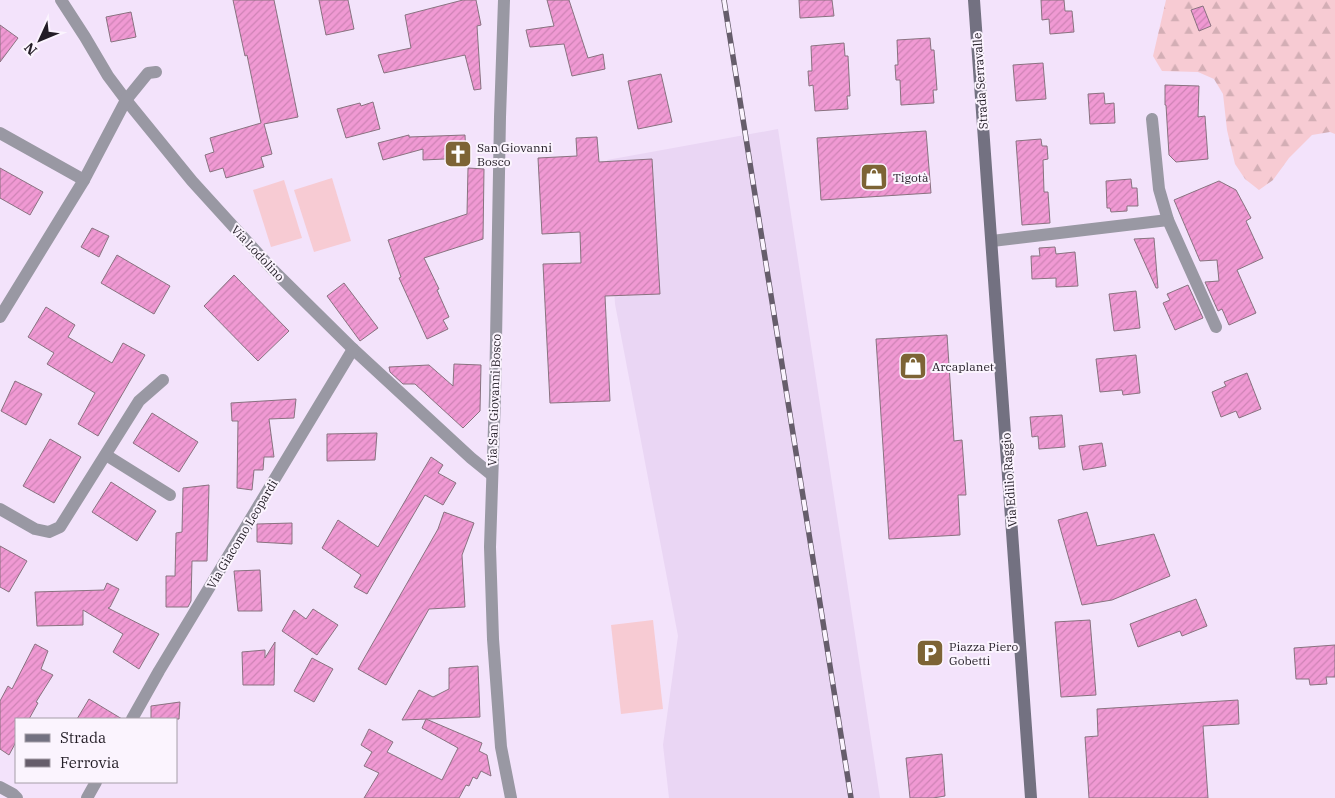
<svg xmlns="http://www.w3.org/2000/svg" width="1335" height="798" font-family="'IBM Plex Serif',serif">
  <style>
    .built { fill: #ead6f4 }
    .forest { fill: url(#forest-firs) }
    .park { fill: #f7cbd3 }
    .building { fill: url(#building-hatch); stroke: #897280 }
    .lines { fill: none; stroke-linecap: round; stroke-linejoin: round }
    .minor { stroke: #9998a3; stroke-width: 12 }
    .secondary { stroke: #737181; stroke-width: 12 }
    .rail-casing { stroke: #665d6b; stroke-width: 5.5 }
    .rail { stroke: #fbf4fe; stroke-width: 4; stroke-dasharray: 11; stroke-linecap: butt }
    .labels { text-anchor: middle; dominant-baseline: central; stroke-width: 4; stroke-linejoin: round; paint-order: stroke }
    .street-label { font-size: 12px; fill: #231d26; stroke: #fbf4fe }
    .poi-label { font-size: 12px; fill: #231d26; stroke: #fbf4fe; text-anchor: start }
  </style>
  <defs>
    <pattern id="forest-firs" width="22" height="20" patternUnits="userSpaceOnUse" patternTransform="scale(1.25)"><rect width="22" height="20" fill="#f7cbd3"/><path d="M5 1l3.5 6h-7zM16 11l3.5 6h-7z" fill="#d3aeb5"/></pattern>
    <pattern id="building-hatch" width="6" height="6" patternUnits="userSpaceOnUse" patternTransform="scale(1.25)"><rect width="6" height="6" fill="#f099d3"/><path d="M-1 1l2-2M0 6l6-6M5 7l2-2" fill="none" stroke="#ce83b5"/></pattern>
  </defs>
  <rect width="100%" height="100%" fill="#f3e3fb"/>
  <path class="built" d="M778 129 880 798H669L663 745 678 636 615 304 607 160Z"/>
  <path class="forest" d="M1166 0H1335V134L1330 132 1312 135 1289 158 1273 180 1259 190 1245 179 1235 164 1227 130 1223 94 1214 79 1198 72 1162 71 1153 56Z"/>
  <g class="park">
    <path d="M332 178 351 241 314 252 294 190Z"/>
    <path d="M284 180 302 238 271 247 253 190Z"/>
    <path d="M653 620 663 709 621 714 611 625Z"/>
  </g>
  <g class="building">
    <path d="M233 0H274L298 117 264 124 272 154 261 157 264 167 226 178 223 168 210 172 205 155 214 152 210 138 261 123 247 55 245 56Z"/>
    <path d="M319 0H348L354 29 326 35Z"/>
    <path d="M463 0H476L481 25 477 26 481 89 474 90 465 55 384 73 378 55 411 48 405 15Z"/>
    <path d="M547 0H569L588 58 603 54 605 69 572 76 564 44 530 47 526 30 554 26Z"/>
    <path d="M799 0H832L834 16 800 18Z"/>
    <path d="M1041 0H1064L1065 11H1072L1074 32 1050 34 1049 19 1042 20Z"/>
    <path d="M1203 6 1211 26 1199 31 1191 10Z"/>
    <path d="M131 12 136 37 111 42 106 17Z"/>
    <path d="M0 25 18 38 0 62Z"/>
    <path d="M930 38 931 50H934L937 90H933L934 103 901 105 900 80H896L895 65H898L897 40Z"/>
    <path d="M844 43 845 56H848L850 96H847L848 109 815 111 813 85 809 86 808 71H812L811 46Z"/>
    <path d="M1043 63 1046 99 1016 101 1013 65Z"/>
    <path d="M661 74 672 122 638 129 628 81Z"/>
    <path d="M1165 85 1199 86 1198 117 1205 116 1208 159 1176 162 1169 155 1166 105H1165Z"/>
    <path d="M1104 93 1105 104 1114 103 1115 123 1090 124 1088 94Z"/>
    <path d="M373 102 380 129 346 138 337 109 360 103 361 106Z"/>
    <path d="M926 131 931 193 821 200 817 138Z"/>
    <path d="M409 135V137L465 135 466 158 423 160V149L383 160 378 143Z"/>
    <path d="M597 137 599 162 652 159 660 294 605 296 610 401 550 403 543 264 581 263 580 232 542 234 538 158 577 156 576 138Z"/>
    <path d="M1041 139 1042 146H1047L1048 159 1043 160 1044 192H1048L1050 223 1022 225 1016 141Z"/>
    <path d="M0 168 43 192 30 215 0 198Z"/>
    <path d="M468 168 484 169 483 239 424 258 439 289 437 290 449 317 443 320 448 329 427 339 399 278 401 277 388 240 467 214Z"/>
    <path d="M1131 179 1132 188H1137L1138 206H1127V211L1111 212 1110 208H1107L1106 181Z"/>
    <path d="M1219 181 1236 190 1251 218 1246 221 1263 258 1237 270 1256 313 1229 325 1222 309 1218 311 1205 282 1219 281 1217 260 1200 261 1174 200Z"/>
    <path d="M92 228 109 236 99 257 81 247Z"/>
    <path d="M1154 238 1158 288H1156L1134 239Z"/>
    <path d="M1055 247 1056 254 1075 252 1078 286 1056 287V278L1032 279 1031 256H1040L1039 248Z"/>
    <path d="M117 255 170 286 154 314 101 283Z"/>
    <path d="M234 275 289 331 258 361 204 306Z"/>
    <path d="M344 283 378 328 360 341 327 296Z"/>
    <path d="M1188 285 1203 318 1175 330 1163 303 1170 300 1167 294Z"/>
    <path d="M1136 291 1140 328 1114 331 1109 294Z"/>
    <path d="M46 307 75 325 68 337 112 363 123 343 145 355 98 436 78 424 95 393 47 364 54 353 28 337Z"/>
    <path d="M947 335 954 441 962 440 966 495H958L960 535 889 539 876 339Z"/>
    <path d="M1136 355 1140 393 1123 395 1122 390 1100 392 1096 359Z"/>
    <path d="M454 364 481 365 480 411 463 428 415 384H403L390 372 389 367 429 365 453 386Z"/>
    <path d="M1247 373 1261 409 1239 418 1236 411 1221 417 1212 392 1226 386 1224 382Z"/>
    <path d="M15 381 42 394 26 425 1 411Z"/>
    <path d="M296 399 294 418 269 419 274 457H264L263 470H254L252 490 237 488 238 421H232L231 403Z"/>
    <path d="M152 413 198 442 179 472 133 443Z"/>
    <path d="M1062 415 1065 447 1039 449 1038 436 1032 437 1030 417Z"/>
    <path d="M377 433 375 460 327 461V434Z"/>
    <path d="M50 439 81 457 54 503 23 486Z"/>
    <path d="M1102 443 1106 466 1083 470 1079 446Z"/>
    <path d="M431 457 443 465 438 473 456 483 443 505 425 495 367 594 354 587 361 575 322 548 338 520 378 547Z"/>
    <path d="M111 482 156 511 137 541 92 512Z"/>
    <path d="M209 485 207 561H192L191 601 188 607H166V576H175L176 533 182 532 183 488Z"/>
    <path d="M444 512 474 523 462 555 465 607 429 609 386 685 358 669 438 529Z"/>
    <path d="M1087 512 1097 546 1154 534 1170 576 1112 600 1082 605 1058 520Z"/>
    <path d="M292 523V544L257 542V524Z"/>
    <path d="M0 546 27 561 9 592 0 587Z"/>
    <path d="M260 570 262 611H238L234 571Z"/>
    <path d="M107 583 119 589 110 607 108 608 159 634 139 669 113 652 123 634 83 610V625L37 626 35 592 104 590Z"/>
    <path d="M1196 599 1207 626 1182 636 1180 631 1138 647 1130 624Z"/>
    <path d="M313 609 338 625 317 655 282 631 294 610 306 619Z"/>
    <path d="M1090 620 1096 695 1061 697 1055 622Z"/>
    <path d="M275 642 274 685H243L242 652 265 650V658Z"/>
    <path d="M35 644 48 651 41 669 53 675 36 702 38 703 29 719H16V742L9 755 0 749V701L8 686 12 689Z"/>
    <path d="M1335 645V677H1326L1327 684 1310 685 1309 679H1296L1294 648Z"/>
    <path d="M312 658 333 669 314 702 294 691Z"/>
    <path d="M478 666 480 717 402 720 419 690 433 697 449 689V668Z"/>
    <path d="M89 699 122 719H77Z"/>
    <path d="M1238 700 1239 724 1203 726 1208 798H1089L1085 737 1098 736 1097 709Z"/>
    <path d="M180 702 179 719H151V706Z"/>
    <path d="M426 719 482 743 479 751 487 755 491 776 481 771 477 779 473 777 469 786 466 785 459 798H364L379 773 364 766 372 752 361 745 369 729 393 742 387 752 442 780 458 748 422 728Z"/>
    <path d="M942 754 945 796 933 798H910L906 758Z"/>
  </g>
  <g class="lines">
    <g class="minor">
      <path d="M61 0 85 37 108 76 126 100 192 181 273 270 353 349 471 458 492 475"/>
      <path d="M504 0 500 117 495 396 490 547 493 639 501 747 511 798"/>
      <path d="M1152 119 1159 189 1168 220 1216 327"/>
      <path d="M0 133 84 180"/>
      <path d="M992 241 1168 220"/>
      <path d="M0 317 84 180 126 100 148 73 156 72"/>
      <path d="M106 455 170 495"/>
      <path d="M0 509 35 529 49 532 60 527 139 401 163 380"/>
      <path d="M132 719 159 671 353 349"/>
      <path d="M0 787 13 794 17 798"/>
      <path d="M87 798 96 782"/>
    </g>
    <path class="secondary" d="M974 0 1031 798"/>
    <g class="rail-casing">
      <path id="rail" d="M724 0 851 798"/>
    </g>
    <use href="#rail" class="rail"/>
  </g>
  <defs>
    <g id="church-square" transform="scale(1.4375)"><rect x="-9" y="-9" width="18" height="18" rx="4" fill="#7d6435" stroke="#fbf4fe"/><path d="M-1.2-6h2.4v3.5h3.3v2.4h-3.3V6h-2.4V-.1h-3.3v-2.4h3.3Z" fill="#fff"/></g>
    <g id="shop-square" transform="scale(1.4375)"><rect x="-9" y="-9" width="18" height="18" rx="4" fill="#7d6435" stroke="#fbf4fe"/><path d="M-5-2.5h2.3a2.7 3.5 0 0 1 5.4 0H5L5.5 6h-11ZM-1.5-2.5h3a1.5 2.3 0 0 0-3 0Z" fill="#fff"/></g>
    <g id="parking-square" transform="scale(1.4375)"><rect x="-9" y="-9" width="18" height="18" rx="4" fill="#7d6435" stroke="#fbf4fe"/><path d="M-3.5-5.5H1a3.5 3.5 0 0 1 0 7H-1V5.5H-3.5ZM-1-3.4V-.6H.8a1.4 1.4 0 0 0 0-2.8Z" fill="#fff"/></g>
  </defs>
  <g fill-rule="evenodd">
    <use href="#church-square" x="458" y="154"/>
    <use href="#shop-square" x="874" y="177"/>
    <use href="#shop-square" x="913" y="366"/>
    <use href="#parking-square" x="930" y="653"/>
  </g>
  <g class="labels">
    <g class="street-label">
      <text transform="translate(980 81) rotate(-94)">Strada Serravalle</text>
      <text transform="translate(258 253) rotate(47)">Via Lodolino</text>
      <text transform="translate(494 400) rotate(-88)">Via San Giovanni Bosco</text>
      <text transform="translate(1009 480) rotate(-94)">Via Edilio Raggio</text>
      <text transform="translate(242 534) rotate(-59)">Via Giacomo Leopardi</text>
    </g>
    <g class="poi-label">
      <text x="477" y="147">San Giovanni<tspan x="477" dy="14">Bosco</tspan></text>
      <text x="893" y="177">Tigotà</text>
      <text x="932" y="366">Arcaplanet</text>
      <text x="949" y="646">Piazza Piero<tspan x="949" dy="14">Gobetti</tspan></text>
    </g>
  </g>
  <rect x="15" y="718" width="162" height="65" fill="#fbf4fe" stroke="#a59ea8"/>
  <rect x="25" y="734" width="25" height="8" fill="#737181" stroke="#a59ea8"/>
  <text x="60" y="743" font-size="15" fill="#231d26">Strada</text>
  <rect x="25" y="759" width="25" height="8" fill="#665d6b" stroke="#a59ea8"/>
  <text x="60" y="768" font-size="15" fill="#231d26">Ferrovia</text>
  <g transform="translate(40 40) rotate(226)" stroke="#fbf4fe" stroke-width="4" paint-order="stroke">
  <path d="M0-4L9 19L0 12L-9 19Z" fill="#231d26"/>
  <text y="-8" font-size="14" font-weight="bold" text-anchor="middle" fill="#231d26">N</text>
  </g>
</svg>
